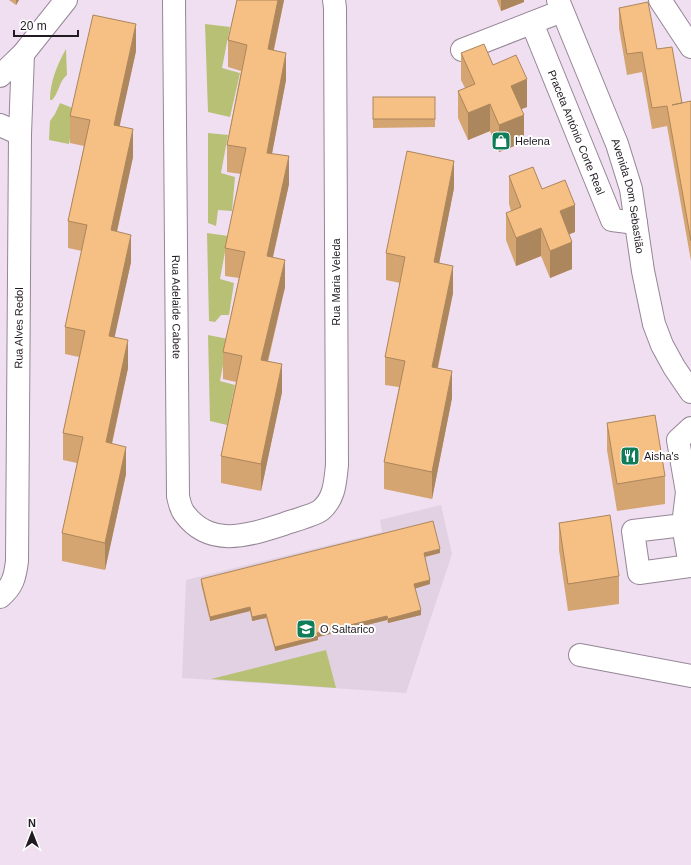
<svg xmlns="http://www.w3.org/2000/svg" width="691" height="865" font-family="Arial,sans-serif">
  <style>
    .education { fill: #e1d1e2 }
    .green { fill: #b8c076 }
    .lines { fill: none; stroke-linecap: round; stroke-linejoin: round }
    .minor-casing { stroke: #958696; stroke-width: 24 }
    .minor { stroke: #fff; stroke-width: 22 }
    .wall { fill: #d4a471 }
    .shaded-wall { fill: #ac865c }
    .building { fill: #f6bf83; stroke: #ac865c }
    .labels { text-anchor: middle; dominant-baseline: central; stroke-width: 4; stroke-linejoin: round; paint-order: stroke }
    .street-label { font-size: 11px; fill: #211b22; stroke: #fff }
    .poi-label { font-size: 11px; fill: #211b22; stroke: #fff; text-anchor: start }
  </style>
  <rect width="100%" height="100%" fill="#efdff1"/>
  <path class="education" d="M441 505 452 554 406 693 182 678 186 580 382 532 380 520Z"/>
  <g class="green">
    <path d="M205 24 230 27 222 68 240 73 230 117 208 112Z"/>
    <path d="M66 49 67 75C59 81 59 93 52 100H50C50 82 57 65 66 49Z"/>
    <path d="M60 103 75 109 69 144 49 140 50 121 55 114Z"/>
    <path d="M208 133 228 135 221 173 235 177 232 211 218 210 216 226 208 223Z"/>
    <path d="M207 233 228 236 220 279 234 283 229 315H221L215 322 209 321Z"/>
    <path d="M208 335 228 339 220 381 235 385 227 425 210 421Z"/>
    <path d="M326 650 336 688 211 679Z"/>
  </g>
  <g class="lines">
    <g class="minor-casing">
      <g id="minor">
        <path id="s1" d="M174 0 178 496C179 501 181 509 184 513 210 549 249 535 284 524 292 521 315 515 321 510 335 498 335 482 337 465L335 8 334 0"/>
        <path id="s2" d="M558 0 617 144 631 189 643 271 654 324 662 345 674 367 691 392"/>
        <path d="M660 0 691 47"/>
        <path id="s3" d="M532 23 612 220 636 223"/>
        <path d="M462 50 562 11"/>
        <path d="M0 76 23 54 66 0"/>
        <path d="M0 125 20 134"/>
        <path d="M683 525 633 531 639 573 690 566 683 525 687 492 678 440 691 428"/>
        <path id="s4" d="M0 597C13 586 15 577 17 561L20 134 23 54"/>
        <path d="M580 655 691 676"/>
      </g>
    </g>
    <use href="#minor" class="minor"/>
  </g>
  <g class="wall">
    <path d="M9 0H19L16 5Z"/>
    <path d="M237 0H284L274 50 286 80 272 153 289 184 273 257 285 287 268 362 282 392 261 491 221 483V456L236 382 223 379V352L239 278 225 276V248L241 174 227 172V145L241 71 228 67V40Z"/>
    <path d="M497 0H524V2L501 11Z"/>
    <path d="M619 8 657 49 682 103 691 101V261L667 126 652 129 642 72 627 75 619 28Z"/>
    <path d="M136 51 119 126 133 157 117 232 131 262 114 337 128 368 112 444 126 474 105 570 62 561V533L77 463 63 460V433L79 357 65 354V327L82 251 68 248V221L84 146 70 143V116Z"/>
    <path d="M461 53 527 107 521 109 524 142 499 152 490 131 468 140 458 118V91L465 88 461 80Z"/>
    <path d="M373 97H435V127L373 128Z"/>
    <path d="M509 176 542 189 575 232 569 234 572 269 550 278 541 256 516 266 506 240V213L511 211 509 204Z"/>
    <path d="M454 188 439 263 453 293 438 368 452 398 432 499 384 489V462L399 387 385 385V357L400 283 386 280V253Z"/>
    <path d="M607 423 665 476V504L617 511 607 450Z"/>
    <path d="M559 523 619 576V604L568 611 559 550Z"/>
    <path d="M440 553 425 557 430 584 415 588 421 615 388 623 387 620 318 637V640L275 651 266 618 252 621 250 611 210 621 201 584V579Z"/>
  </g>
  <g class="shaded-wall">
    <path d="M16 0H19L16 5Z"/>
    <path d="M278 0H284L268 76V49Z"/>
    <path d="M501 0H524V2L501 11Z"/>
    <path d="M136 24V51L114 152V125Z"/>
    <path d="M286 53V80L267 180V153Z"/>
    <path d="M527 79V107L511 113V86Z"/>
    <path d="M490 104V131L468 140V113Z"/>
    <path d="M524 115V142L499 152V125Z"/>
    <path d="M133 129V157L111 258V230Z"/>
    <path d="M289 156V184L267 283V256Z"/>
    <path d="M454 161V188L434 289V262Z"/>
    <path d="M575 205V232L560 238V211Z"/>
    <path d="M541 228V256L516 266V238Z"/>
    <path d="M131 235V262L109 363V336Z"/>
    <path d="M572 242V269L550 278V251Z"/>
    <path d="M285 260V287L261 388V360Z"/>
    <path d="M453 266V293L432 394V367Z"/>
    <path d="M128 340V368L106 470V442Z"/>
    <path d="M282 364V392L261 491V464Z"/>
    <path d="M452 371V398L432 499V472Z"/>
    <path d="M126 447V474L105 570V543Z"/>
    <path d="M440 549V553L424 557V553Z"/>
    <path d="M430 580V584L414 589V584Z"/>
    <path d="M250 607V611L210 621V617Z"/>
    <path d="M421 610V615L388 623V619Z"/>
    <path d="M266 614V618L252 621V617Z"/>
    <path d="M387 616V620L318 637V640L275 651V647L317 633Z"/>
  </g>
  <g class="building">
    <path d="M237 0H278L268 49 286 53 267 153 289 156 267 256 285 260 261 360 282 364 261 464 221 456 242 356 223 352 245 252 225 248 246 148 227 145 247 45 228 40Z"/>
    <path d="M648 2 657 49 672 47 682 103 672 105 691 101V241L667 106 652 108 642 52 627 54 619 8Z"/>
    <path d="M93 15 136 24 114 125 133 129 111 230 131 235 109 336 128 340 106 442 126 447 105 543 62 533 83 437 63 433 85 331 65 327 87 225 68 221 90 120 70 116Z"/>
    <path d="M484 44 493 65 516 55 527 79 511 86 524 115 499 125 490 104 468 113 458 91 475 84 461 53Z"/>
    <rect x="373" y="97" width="62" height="22"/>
    <path d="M407 151 454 161 434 262 453 266 432 367 452 371 432 472 384 462 405 361 385 357 405 257 386 253Z"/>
    <path d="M533 167 542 189 565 180 575 205 560 211 572 242 550 251 541 228 516 238 506 213 521 207 509 176Z"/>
    <path d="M655 415 665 476 617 484 607 423Z"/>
    <path d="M610 515 619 576 568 584 559 523Z"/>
    <path d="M433 521 440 549 424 553 430 580 414 584 421 610 388 619 387 616 317 633 318 636 275 647 266 614 252 617 250 607 210 617 201 579Z"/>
  </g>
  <defs>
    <g id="shop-square" transform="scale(1)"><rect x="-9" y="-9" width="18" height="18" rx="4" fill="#107d58" stroke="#fff"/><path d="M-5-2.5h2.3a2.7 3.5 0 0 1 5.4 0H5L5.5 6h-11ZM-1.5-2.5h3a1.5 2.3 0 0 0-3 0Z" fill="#fff"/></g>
    <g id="restaurant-square" transform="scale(1)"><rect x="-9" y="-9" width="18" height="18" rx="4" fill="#107d58" stroke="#fff"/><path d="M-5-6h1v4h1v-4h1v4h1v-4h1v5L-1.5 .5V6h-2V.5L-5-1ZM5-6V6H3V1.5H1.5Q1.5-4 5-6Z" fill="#fff"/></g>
    <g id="school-square" transform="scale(1)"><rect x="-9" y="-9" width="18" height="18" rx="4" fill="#107d58" stroke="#fff"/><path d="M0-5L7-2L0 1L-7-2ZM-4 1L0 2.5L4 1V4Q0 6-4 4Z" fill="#fff"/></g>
  </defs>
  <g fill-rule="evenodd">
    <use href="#shop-square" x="501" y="141"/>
    <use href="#restaurant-square" x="630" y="456"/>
    <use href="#school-square" x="306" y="629"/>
  </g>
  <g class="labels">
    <g class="street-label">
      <text stroke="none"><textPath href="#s3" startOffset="118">Praceta António Corte Real</textPath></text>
      <text stroke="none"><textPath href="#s2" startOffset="209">Avenida Dom Sebastião</textPath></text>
      <text transform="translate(336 282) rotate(-90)">Rua Maria Veleda</text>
      <text stroke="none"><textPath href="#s1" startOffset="307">Rua Adelaide Cabete</textPath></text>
      <text stroke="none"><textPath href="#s4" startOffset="274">Rua Alves Redol</textPath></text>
    </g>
    <g class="poi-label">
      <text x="515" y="141">Helena</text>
      <text x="644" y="456">Aisha's</text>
      <text x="320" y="629">O Saltarico</text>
    </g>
  </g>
  <g transform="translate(32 833)" stroke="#ffffff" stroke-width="3" paint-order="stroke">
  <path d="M0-3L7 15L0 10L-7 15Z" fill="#211b22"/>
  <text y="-6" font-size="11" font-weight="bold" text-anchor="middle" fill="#211b22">N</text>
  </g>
  <path d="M14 30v6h64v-6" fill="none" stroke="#211b22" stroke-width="2"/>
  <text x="20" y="30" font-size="12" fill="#211b22" stroke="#ffffff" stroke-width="3" paint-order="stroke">20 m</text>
</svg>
